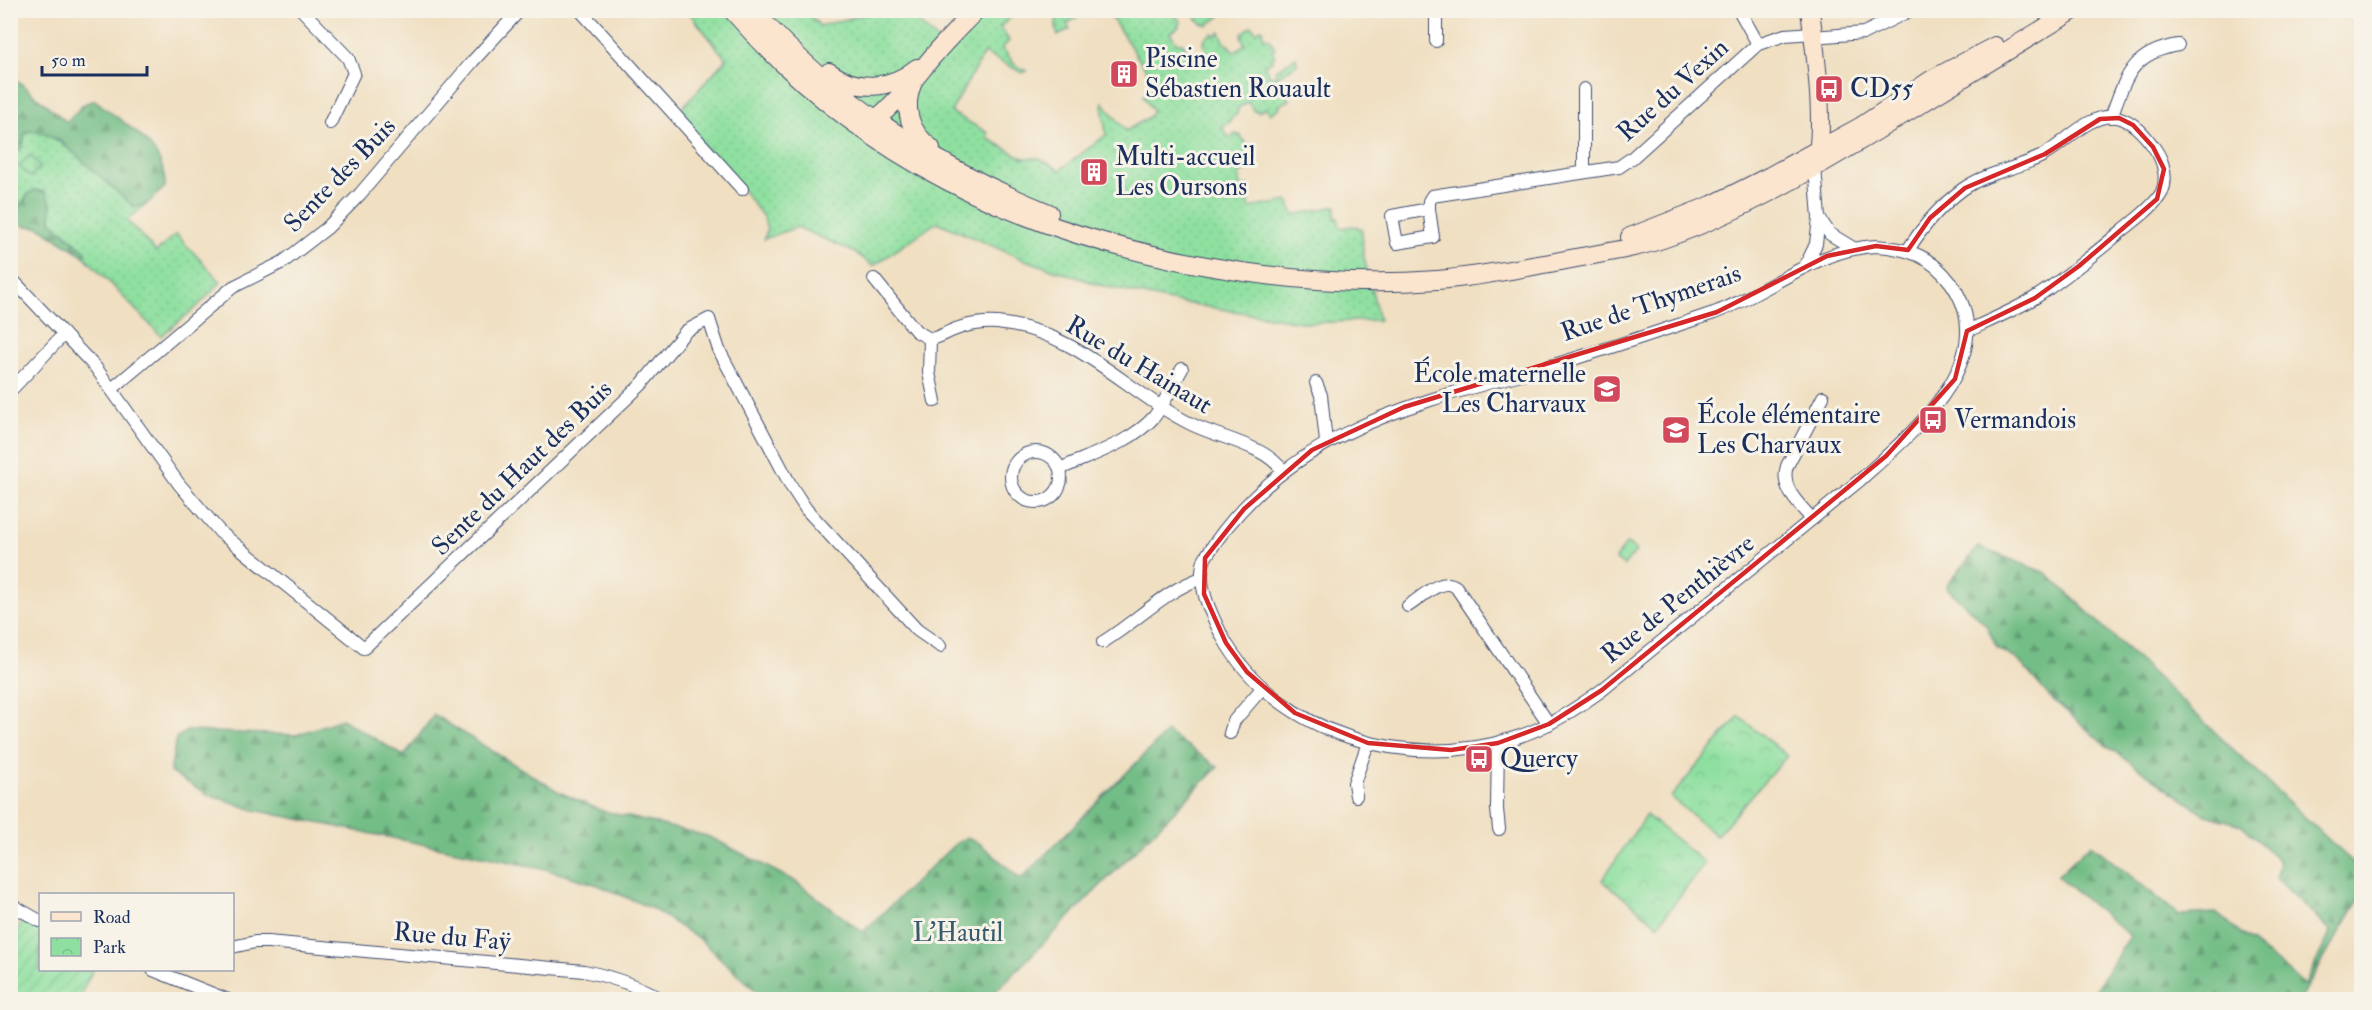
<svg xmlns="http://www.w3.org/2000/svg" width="2372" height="1010" font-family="'IM FELL Double Pica',serif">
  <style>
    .grass { fill: url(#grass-dots); stroke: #55887f; stroke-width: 1.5 }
    .forest { fill: url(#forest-firs); stroke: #477672; stroke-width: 1.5 }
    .park { fill: url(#park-crowns); stroke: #55887f; stroke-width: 1.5 }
    .garden { fill: url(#garden-furrows); stroke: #55887f; stroke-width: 1.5 }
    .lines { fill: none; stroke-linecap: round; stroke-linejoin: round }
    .street-casing { stroke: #3b496d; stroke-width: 14 }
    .secondary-casing { stroke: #3b496d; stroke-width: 20 }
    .street { stroke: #fff; stroke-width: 12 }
    .secondary { stroke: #fbe5cf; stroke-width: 18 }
    .marked { fill: none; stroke: #d62828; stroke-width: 4.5; stroke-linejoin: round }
    .labels { text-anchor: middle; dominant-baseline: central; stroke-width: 6; stroke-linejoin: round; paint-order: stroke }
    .poi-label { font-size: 26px; fill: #1b2f5e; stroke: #f7f3e8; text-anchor: start }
    .street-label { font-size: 26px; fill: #1b2f5e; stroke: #f7f3e8 }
    .park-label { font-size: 26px; fill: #385b6e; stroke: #f7f3e8 }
  </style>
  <defs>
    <pattern id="grass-dots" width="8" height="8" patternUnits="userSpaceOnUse" patternTransform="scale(1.5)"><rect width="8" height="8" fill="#8fe0a0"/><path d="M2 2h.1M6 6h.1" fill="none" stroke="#7bc08c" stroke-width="1.8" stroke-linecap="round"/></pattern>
    <pattern id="forest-firs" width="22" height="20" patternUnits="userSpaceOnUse" patternTransform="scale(1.5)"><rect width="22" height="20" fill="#73be86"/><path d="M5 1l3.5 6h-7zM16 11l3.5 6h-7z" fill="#5e9b71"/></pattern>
    <pattern id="park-crowns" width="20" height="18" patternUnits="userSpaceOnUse" patternTransform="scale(1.5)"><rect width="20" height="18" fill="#8fe0a0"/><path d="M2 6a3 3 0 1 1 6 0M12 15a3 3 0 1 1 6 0" fill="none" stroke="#7bc08c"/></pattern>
    <pattern id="garden-furrows" width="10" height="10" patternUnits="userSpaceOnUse" patternTransform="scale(1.5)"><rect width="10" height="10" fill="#8fe0a0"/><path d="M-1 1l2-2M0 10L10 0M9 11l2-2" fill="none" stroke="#7bc08c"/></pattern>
  </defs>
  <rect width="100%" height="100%" fill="#f7f3e8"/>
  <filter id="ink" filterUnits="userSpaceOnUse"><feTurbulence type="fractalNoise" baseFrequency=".0167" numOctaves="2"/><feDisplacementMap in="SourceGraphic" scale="12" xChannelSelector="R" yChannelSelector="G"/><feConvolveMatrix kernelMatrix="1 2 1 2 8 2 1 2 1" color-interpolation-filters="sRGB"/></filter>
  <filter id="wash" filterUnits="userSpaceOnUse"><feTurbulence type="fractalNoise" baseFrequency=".008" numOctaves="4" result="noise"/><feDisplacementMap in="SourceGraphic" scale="24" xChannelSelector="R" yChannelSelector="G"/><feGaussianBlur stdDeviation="1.35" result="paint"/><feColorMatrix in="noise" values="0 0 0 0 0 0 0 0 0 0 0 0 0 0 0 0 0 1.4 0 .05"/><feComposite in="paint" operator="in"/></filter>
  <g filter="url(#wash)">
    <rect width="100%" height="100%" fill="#f0dfc1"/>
    <g class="grass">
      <path d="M688 11H805L820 26 878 11H906L943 45 964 35 990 11H1018L1000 27 1009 41 1002 48 1015 65 1027 71 1023 73 984 53 951 112 988 133 987 138 1023 158H1039L1060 170 1106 135 1102 105 1103 102 1126 131 1149 117 1153 111 1143 96 1157 86 1107 11H1182L1176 15 1181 23 1178 25 1179 27 1170 33 1177 43H1182L1195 58 1207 51 1203 44 1205 42 1204 39 1213 33 1215 36 1220 32 1225 43H1227L1234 52 1245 44 1241 37 1243 36 1242 33 1252 26 1256 32 1262 28 1264 31 1262 33 1266 39 1269 38 1275 48 1272 50 1275 56 1272 58 1273 60 1264 66 1271 77 1277 74 1275 71 1296 57 1297 64 1276 78 1281 86 1284 84 1289 92 1287 94 1290 100 1279 105 1280 107 1270 114 1266 108 1258 112 1256 110 1254 111 1248 102 1238 108 1237 114 1230 119 1231 121 1222 127 1229 138 1236 134 1238 136 1240 135 1251 150 1248 151 1252 169 1238 174 1241 187 1248 186 1249 189 1245 190 1250 208 1288 201 1294 215 1336 206 1335 218H1338L1340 228 1354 226 1362 229 1363 253 1379 320 1308 323 1171 301 1103 286 1025 260 937 222 873 266 856 253 797 227 764 239 767 230 764 218 742 189 676 115 726 59Z"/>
      <path d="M1065 11H1087L1067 24 1070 29 1058 36C1054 25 1055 17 1065 11Z"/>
      <path d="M1190 11H1216L1220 16 1208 25 1201 23Z"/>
      <path d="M29 131C59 130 111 186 134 207L147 204 127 220 156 252 176 234 221 282 198 306 161 336 84 256 86 251 51 221V203L25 198 21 206 11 195 10 150 19 151 24 141V134Z"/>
    </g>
    <g class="forest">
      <path d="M11 75 67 122 84 104 95 100C123 125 166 143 165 187L147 204 134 207 60 141 42 133 29 131 24 134 23 147 19 151 11 150Z"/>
      <path d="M35 190 45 192 51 203V221L86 252 84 256 39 227 23 226 11 213V195L21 206 29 193Z"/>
      <path d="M1978 547 2046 573 2361 870V896L2300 999 2096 1000 2092 996 2130 936 2057 876 2091 844 2179 915 2216 913 2305 985 2331 931 2276 878 2279 861 2242 825 2206 815 2101 742 2049 696 2018 660 1997 648 1986 625 1946 587Z"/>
      <path d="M434 715 559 792 600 810 707 836 716 840 796 882 863 932 955 844 967 837 979 843 1021 879 1167 732 1218 767 987 1000 765 999 699 939 653 909 598 885 545 869 254 810 207 794 170 772 176 738 187 731 296 735 342 719 404 756Z"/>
    </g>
    <g class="park">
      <path d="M30 155 41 167 30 177 19 166Z"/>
      <path d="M1627 543 1636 551 1624 566 1615 559Z"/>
      <path d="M1739 716 1787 756 1716 836 1671 797Z"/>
      <path d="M1646 815 1705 863 1658 925 1602 880Z"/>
    </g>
    <path class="garden" d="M22 921 40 929V970H93L78 999H11V944Z"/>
  </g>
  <g filter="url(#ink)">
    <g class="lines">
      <g class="street-casing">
        <g id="street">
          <path d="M302 10 348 58 354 73 330 123"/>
          <path d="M580 10 742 189"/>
          <path d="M1436 10V41"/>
          <path d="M1739 10 1758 44"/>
          <path d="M1813 37 1864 33 1911 10"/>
          <path d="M2111 117C2126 77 2131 53 2178 45"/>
          <path d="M1584 172V89"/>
          <path d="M1429 209 1392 216 1397 243 1433 237 1429 209V201L1432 196 1619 167 1632 158 1758 44 1785 35 1813 33"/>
          <path d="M1819 218 1830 234 1853 248"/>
          <path d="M1876 246C1908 248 1931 256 1951 283 2005 359 1911 434 1860 480L1602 690C1574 710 1547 728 1514 738 1410 772 1277 736 1222 636 1211 614 1195 583 1205 558 1285 430 1416 403 1550 366 1605 350 1660 331 1714 313 1769 293 1815 249 1876 246Z"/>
          <path d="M1908 250C1923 226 1940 206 1963 189 1987 172 2017 169 2042 156 2065 144 2089 112 2117 117 2134 121 2146 136 2155 149 2163 160 2168 178 2162 192 2155 206 2135 220 2123 230 2095 253 2067 277 2036 297 2015 310 1991 320 1967 331"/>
          <path d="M1805 267 1816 244 1819 218 1815 167"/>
          <path d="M10 277 96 368 179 484 220 532 364 648 641 385 686 331 709 319 719 350 791 486 806 509 917 630 940 646"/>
          <path d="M874 279 916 331 930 339 929 373 935 401"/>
          <path d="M930 339C938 338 944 334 951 331 967 324 987 321 1004 324 1079 333 1128 393 1191 424 1219 438 1265 445 1283 471"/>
          <path d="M1316 383 1321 395 1326 442"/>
          <path d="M113 388 233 287 283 262 327 228 360 194 473 61 520 10"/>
          <path d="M10 391 64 334"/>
          <circle cx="1036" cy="477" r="25"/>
          <path d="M1060 469C1090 455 1131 443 1154 417 1165 403 1173 384 1182 369"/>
          <path d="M1812 519C1798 503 1780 488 1787 466L1823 397"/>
          <path d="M1408 606C1421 598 1442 576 1456 587L1549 724"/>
          <path d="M1103 642C1136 622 1165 590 1202 578"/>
          <path d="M1230 733 1234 721 1263 687"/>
          <path d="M1498 743 1497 809 1499 829"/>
          <path d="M1356 796 1354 783 1368 743"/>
          <path d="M10 904 40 921"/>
          <path d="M232 947 255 942H268L584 971C613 977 637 985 663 1000"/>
          <path d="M153 970 228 1000"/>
        </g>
      </g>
      <g class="secondary-casing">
        <g id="secondary">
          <path d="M732 10C859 157 1019 232 1207 266 1283 280 1360 286 1437 280 1477 277 1516 269 1555 262 1594 254 1634 250 1671 236 1744 210 1810 171 1876 131 1942 91 2008 51 2074 10"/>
          <path d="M753 10C833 101 938 169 1049 213"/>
          <path d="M1810 10C1815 50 1825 120 1817 158"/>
          <path d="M829 72C857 92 890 90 917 68"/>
          <path d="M913 82C902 107 909 132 931 148"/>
          <path d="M864 122C883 124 921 69 934 55 947 39 962 25 976 10"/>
          <path d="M1630 237 1712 205 1770 176 1860 127 1931 80 1995 46"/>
        </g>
      </g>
      <use href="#street" class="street"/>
      <use href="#secondary" class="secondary"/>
    </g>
  </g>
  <path class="marked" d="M2119 118 2133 125 2153 147 2164 169 2157 199 2079 266 2035 298 1967 331 1955 379 1886 456 1602 690 1549 724 1498 743 1451 750 1368 743 1295 713 1247 672 1226 643 1204 594 1205 558 1244 509 1312 450 1404 407 1717 312 1827 256 1876 246 1908 250 1930 218 1965 188 2045 154 2100 119Z"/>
  <defs>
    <g id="building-square" transform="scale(1.5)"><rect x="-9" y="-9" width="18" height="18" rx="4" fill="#d1495b" stroke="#f7f3e8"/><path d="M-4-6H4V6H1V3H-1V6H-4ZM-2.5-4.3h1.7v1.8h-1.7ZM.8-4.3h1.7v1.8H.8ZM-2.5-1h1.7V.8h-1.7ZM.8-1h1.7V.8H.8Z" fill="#fff"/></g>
    <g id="bus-square" transform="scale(1.5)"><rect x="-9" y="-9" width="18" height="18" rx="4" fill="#d1495b" stroke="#f7f3e8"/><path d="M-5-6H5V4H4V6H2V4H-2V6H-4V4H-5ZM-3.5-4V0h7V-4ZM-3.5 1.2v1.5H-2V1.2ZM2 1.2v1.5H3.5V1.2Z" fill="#fff"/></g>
    <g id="school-square" transform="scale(1.5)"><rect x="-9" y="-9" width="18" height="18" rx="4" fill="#d1495b" stroke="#f7f3e8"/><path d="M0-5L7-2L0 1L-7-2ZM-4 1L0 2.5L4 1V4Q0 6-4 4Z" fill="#fff"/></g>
  </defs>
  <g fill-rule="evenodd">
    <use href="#building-square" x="1124" y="74"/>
    <use href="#bus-square" x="1829" y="89"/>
    <use href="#building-square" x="1094" y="172"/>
    <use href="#school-square" x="1607" y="389"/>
    <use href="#bus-square" x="1933" y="420"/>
    <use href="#school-square" x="1676" y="430"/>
    <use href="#bus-square" x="1479" y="759"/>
  </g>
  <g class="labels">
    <g class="poi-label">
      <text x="1145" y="59">Piscine<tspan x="1145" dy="30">Sébastien Rouault</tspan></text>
      <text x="1850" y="89">CD55</text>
      <text x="1115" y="157">Multi-accueil<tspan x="1115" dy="30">Les Oursons</tspan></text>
      <text x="1586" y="374" text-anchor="end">École maternelle<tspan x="1586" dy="30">Les Charvaux</tspan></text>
      <text x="1697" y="415">École élémentaire<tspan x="1697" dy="30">Les Charvaux</tspan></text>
      <text x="1954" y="420">Vermandois</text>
      <text x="1500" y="759">Quercy</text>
    </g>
    <g class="street-label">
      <text transform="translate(1673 90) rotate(-42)">Rue du Vexin</text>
      <text transform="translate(340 175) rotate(-46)">Sente des Buis</text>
      <text transform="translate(1651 303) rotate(-19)">Rue de Thymerais</text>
      <text transform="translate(1139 365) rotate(31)">Rue du Hainaut</text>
      <text transform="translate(522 468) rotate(-44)">Sente du Haut des Buis</text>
      <text transform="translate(1678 599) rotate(-39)">Rue de Penthièvre</text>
      <text transform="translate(452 937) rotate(5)">Rue du Faÿ</text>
    </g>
    <g class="park-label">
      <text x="958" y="933">L'Hautil</text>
    </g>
  </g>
  <rect width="2372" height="1010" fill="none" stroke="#f7f3e8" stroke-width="36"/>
  <rect x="39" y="893" width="195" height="78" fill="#f7f3e8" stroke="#9fa5b1" stroke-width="1.5"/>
  <rect x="51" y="912" width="30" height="9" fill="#fbe5cf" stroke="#9fa5b1" stroke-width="1.5"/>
  <text x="93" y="923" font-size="18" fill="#1b2f5e">Road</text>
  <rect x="51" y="938" width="30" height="18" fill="url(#park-crowns)" stroke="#9fa5b1" stroke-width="1.5"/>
  <text x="93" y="953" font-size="18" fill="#1b2f5e">Park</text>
  <path d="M42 66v9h105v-9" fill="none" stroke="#1b2f5e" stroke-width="3"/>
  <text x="51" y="66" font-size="18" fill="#1b2f5e" stroke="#f7f3e8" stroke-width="4.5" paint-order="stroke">50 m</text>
</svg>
